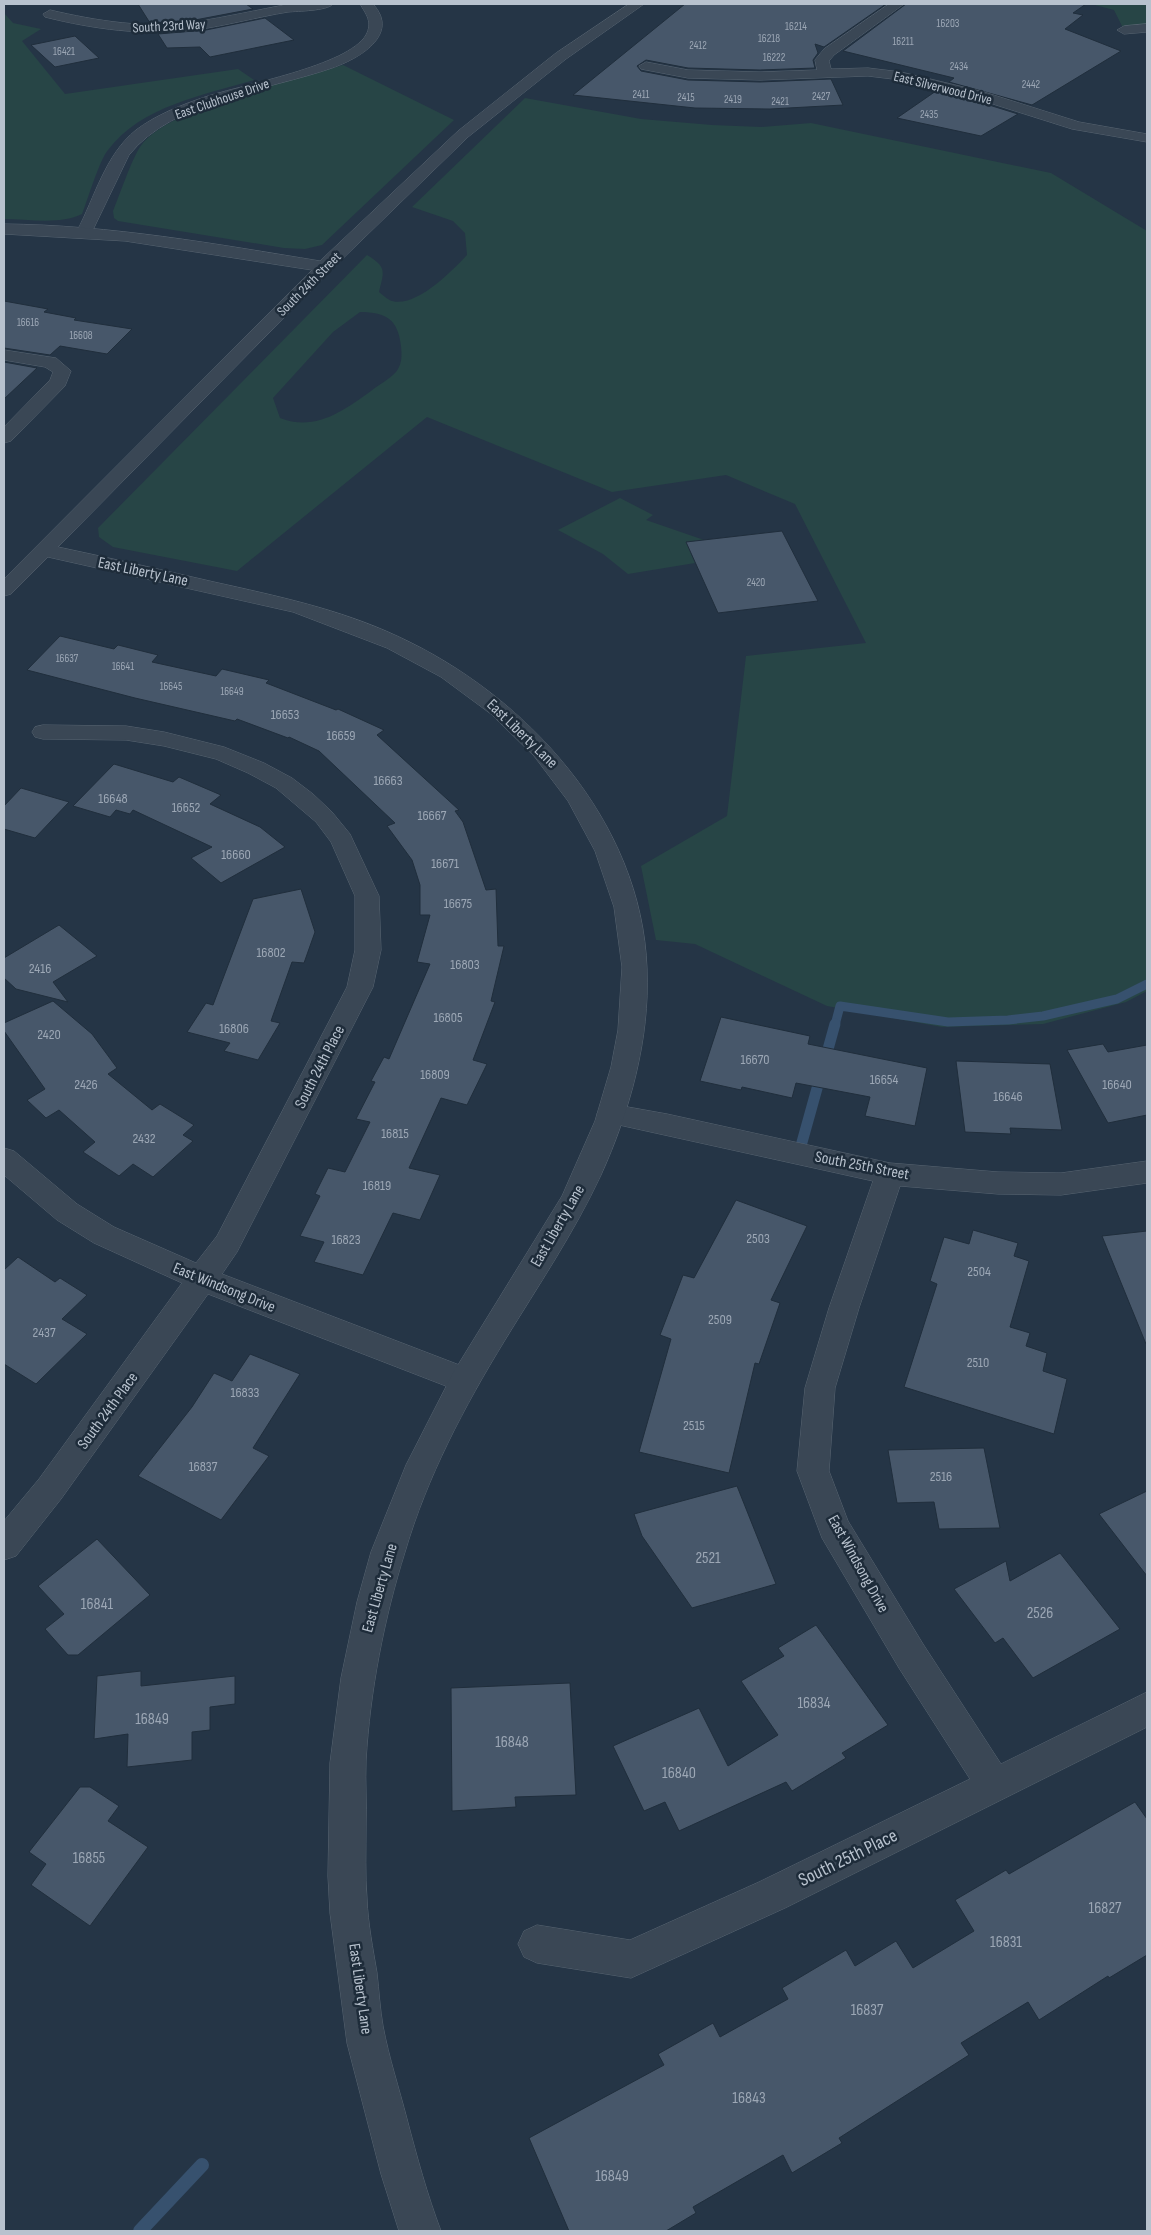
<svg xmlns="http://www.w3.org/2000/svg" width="1151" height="2235" font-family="'Sofia Sans Condensed',sans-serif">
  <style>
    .green { fill: #274546; fill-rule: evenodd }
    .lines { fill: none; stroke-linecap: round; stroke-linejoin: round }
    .stream-far2 { stroke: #37516e; stroke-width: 9 }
    .stream-far1 { stroke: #37516e; stroke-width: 11 }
    .stream { stroke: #37516e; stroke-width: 14 }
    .building { fill: #47576a; stroke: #202e3c }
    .minor-casing { stroke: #586572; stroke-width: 1 }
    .tertiary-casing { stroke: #586572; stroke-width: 1 }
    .minor { fill: #3a4755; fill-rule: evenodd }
    .tertiary { fill: #3a4755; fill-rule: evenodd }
    .labels { text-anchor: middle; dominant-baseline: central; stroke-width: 5; stroke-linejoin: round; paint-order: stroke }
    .far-number-label { font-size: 11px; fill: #9ca7b5 }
    .far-street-label { font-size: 14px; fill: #b8c2ce; stroke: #1e2c3a }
    .number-label { font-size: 14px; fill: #9ca7b5 }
    .street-label { font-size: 16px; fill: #b8c2ce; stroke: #1e2c3a }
    .near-number-label { font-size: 16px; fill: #9ca7b5 }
    .near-street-label { font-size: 19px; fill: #b8c2ce; stroke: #1e2c3a }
  </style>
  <rect width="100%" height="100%" fill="#253546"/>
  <g class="green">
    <path d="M1091 4H1147V28L1124 30 1114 10Z"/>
    <path d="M4 13 13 23 41 29 22 41 65 94 238 69 254 80C204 95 141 106 108 150 99 161 88 199 82 214 60 225 28 219 4 219Z"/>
    <path d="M343 65 454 120 322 245 305 249 284 248 118 221 114 218 113 211C120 194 131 161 140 147 167 107 295 80 343 65Z"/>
    <path d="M525 98 641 119 712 125 761 127 811 123 1051 173 1147 231V991L1126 1002 1043 1024 942 1027 827 1006 695 944 656 940 641 866 727 816 746 656 866 643 795 504 726 475 612 492 427 417 237 571 113 547 99 537 98 528 367 255C387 267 384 271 379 292 383 295 388 300 392 301 416 308 452 271 467 255L465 233 453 221 412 207ZM360 312C387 312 398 320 401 346 402 356 402 364 396 372 390 379 378 385 371 391 343 411 315 432 280 418L273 398 333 332Z"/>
    <path d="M620 498 653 515 646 520 704 540 686 542 695 563 628 574 603 554 558 530Z"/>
  </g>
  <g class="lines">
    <path class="stream-far2" d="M835 1025 840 1006 948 1022 1008 1020 1043 1016 1117 999 1147 984"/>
    <g class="stream-far1">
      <path d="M825 1060 835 1024"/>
      <path d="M799 1153 821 1074"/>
    </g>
    <path class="stream" d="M140 2231 202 2165"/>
  </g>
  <g class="building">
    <path d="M138 4H246L253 9 195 20 150 23Z"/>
    <path d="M685 4H886L824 47 815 44 818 53 813 60 815 68 760 70 688 68 646 60 637 66 641 71 688 80 760 82 831 79 843 105 770 109 695 108 573 95Z"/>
    <path d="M906 4H1086L1073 13 1083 15 1065 29 1121 51 1032 105 949 82 954 78 843 51Z"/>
    <path d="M265 18 294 40 210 57 200 47 167 48 158 34 206 30Z"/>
    <path d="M75 36 99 58 55 67 31 45Z"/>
    <path d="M936 91 973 100 1018 114 981 136 897 118Z"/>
    <path d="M4 301 48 309 44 312 76 318 74 320 132 329 107 354 60 346 50 355 4 348Z"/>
    <path d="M4 362 37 368 4 399Z"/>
    <path d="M782 531 818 601 718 613 686 542Z"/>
    <path d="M60 636 114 649 118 645 158 655 152 662 216 676 222 669 269 680 266 683 336 710 338 709 384 730 377 735 459 810 455 811 463 822 486 890 496 889 498 946H504L491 1001 495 1002 473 1060 487 1064 467 1105 441 1098 409 1168 440 1175 420 1220 393 1213 363 1275 314 1262 324 1242 300 1236 320 1196 315 1194 328 1168 345 1172 370 1122 356 1119 375 1082 371 1081 384 1057 389 1059 430 964 417 962 430 915H420V885L412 860 387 826 395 823 319 751 289 737 288 738 237 719 235 721 135 698 27 670Z"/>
    <path d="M114 764 173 782 179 777 221 795 210 804 260 827 285 847 221 883 191 858 212 847 133 810 130 814 116 810 110 817 73 806Z"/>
    <path d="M21 788 69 802 35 838 4 829V806Z"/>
    <path d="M301 889 315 932 304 963 292 962 271 1021 280 1023 258 1060 224 1051 230 1043 187 1032 206 1003 213 1005 253 899Z"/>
    <path d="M59 925 97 956 53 982 68 1002 16 989 4 978V958Z"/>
    <path d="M53 1001 92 1034 117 1068 108 1074 152 1110 160 1104 194 1125 183 1135 193 1141 153 1177 133 1164 119 1176 83 1152 95 1142 59 1110 46 1118 27 1100 45 1089 4 1031V1023Z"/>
    <path d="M721 1017 810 1036 808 1044 927 1068 915 1126 865 1116 870 1097 796 1083 792 1098 742 1087 741 1090 700 1081Z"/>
    <path d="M1103 1044 1108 1052 1147 1045V1115L1108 1123 1067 1050Z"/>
    <path d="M956 1061 1050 1064 1062 1130 1010 1128 1011 1134 965 1132Z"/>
    <path d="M736 1200 807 1226 771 1300 780 1303 759 1364 755 1363 729 1473 639 1452 671 1339 660 1335 683 1275 694 1278Z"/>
    <path d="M973 1230 1018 1243 1014 1256 1029 1261 1010 1327 1030 1333 1026 1346 1047 1353 1043 1371 1067 1379 1054 1434 904 1387 937 1284 930 1281 944 1237 969 1244Z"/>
    <path d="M1147 1231V1344H1146L1102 1236Z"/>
    <path d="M18 1257 55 1282 60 1278 87 1295 62 1319 87 1334 36 1384 4 1364V1270Z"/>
    <path d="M250 1354 300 1374 253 1448 269 1456 221 1520 138 1476 192 1407 214 1373 232 1381Z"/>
    <path d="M984 1448 1000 1528 939 1529 934 1502 897 1503 888 1450Z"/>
    <path d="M737 1486 776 1584 692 1608 642 1536 634 1514Z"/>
    <path d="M1147 1491V1576L1099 1514Z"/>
    <path d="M97 1539 150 1595 78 1655H68L45 1629 64 1614 38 1586Z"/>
    <path d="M1060 1553 1120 1629 1033 1678 1003 1638 995 1643 954 1589 1006 1561 1010 1581Z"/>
    <path d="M816 1625 888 1725 842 1753 846 1758 792 1791 786 1782 679 1831 665 1802 644 1811 613 1746 699 1708 728 1766 778 1735 741 1681 784 1656 778 1648Z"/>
    <path d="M141 1671V1686L235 1676V1704L210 1707V1730L192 1732V1760L127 1767 128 1734 94 1739 97 1676Z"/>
    <path d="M570 1683 576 1795 515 1797 516 1807 452 1811 451 1688Z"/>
    <path d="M80 1787H90L119 1806 108 1821 148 1847 90 1926 31 1885 46 1864 29 1852Z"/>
    <path d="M1135 1802 1147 1819V1955L1109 1978 1108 1976 1039 2020 1028 2002 961 2043 969 2055 839 2138 842 2143 792 2173 783 2155 693 2207 696 2213 666 2231H569L529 2138 664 2065 658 2054 713 2023 720 2037 788 1999 782 1988 846 1950 855 1966 896 1941 913 1968 974 1931 955 1900 1006 1870 1009 1874Z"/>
  </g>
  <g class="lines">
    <g class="minor-casing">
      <g id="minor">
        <path d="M289 4H333C327 11 298 11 288 12 257 17 225 26 194 30 144 36 93 29 45 17L43 14 50 10C97 21 147 29 195 22 226 17 258 10 289 4Z"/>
        <path d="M360 4H373C401 35 358 59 332 68 269 90 173 100 129 155L91 234H79L77 231C95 197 105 155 136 130 156 115 181 105 205 97 241 85 348 66 366 35 373 22 366 14 360 4Z"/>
        <path d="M889 4H904L834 55 829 61 831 69 868 68 901 72 984 92 1079 122 1147 134V142L1072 129 974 98 901 80 868 76 760 80 688 78 641 69 639 66 646 62 688 70 760 72 817 70 815 60 824 49Z"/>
        <path d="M1147 24V32L1124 34 1117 30 1124 26Z"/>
        <path d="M4 350 56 358 71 371 65 386 11 441 4 443V427L50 380 53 372 45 367 4 360Z"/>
        <path d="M43 725 126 726 164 732 224 747 264 763 292 778 313 794 332 812 350 834 379 896 381 950 373 987 237 1252 222 1274 475 1371 479 1380 475 1389 464 1393 208 1294 61 1499 16 1556 4 1560V1521L39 1479 182 1283 94 1243 57 1220 4 1175V1148L14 1151 77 1204 114 1227 196 1263 217 1236 347 987 355 950V896L331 842 316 822 276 788 248 773 216 759 164 746 126 740 43 739 35 737 32 732 35 727Z"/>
        <path d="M611 1104 667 1114 890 1163 998 1172 1061 1173 1147 1161V1183L1061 1195 998 1194 900 1186 859 1308 835 1388 829 1471 848 1521 923 1644 1001 1764 1147 1692V1727L785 1908 631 1978 537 1963 524 1957 518 1944 524 1931 537 1925 630 1940 759 1882 970 1779 899 1668 822 1538 797 1471 805 1388 829 1308 873 1181 601 1121 597 1114 601 1107Z"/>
      </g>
    </g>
    <g class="tertiary-casing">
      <path id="tertiary" d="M629 4H644L566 59 468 137 330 271 58 547C110 558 162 570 214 582 277 596 339 609 397 636 526 695 642 821 647 969 650 1039 630 1111 601 1175 574 1233 538 1286 505 1340 464 1407 427 1477 405 1552 384 1619 370 1691 366 1761 365 1782 367 1804 366 1825 366 1850 365 1875 367 1899 368 1924 373 1949 377 1973 379 1991 380 2009 383 2026 389 2058 399 2088 407 2119 417 2157 427 2194 441 2231H399L381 2174 347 2043 330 1913 328 1876 330 1763 341 1678 357 1602 371 1552 406 1465 453 1373 562 1196 595 1121 611 1067 618 1030 622 967 614 907 595 851 568 801 534 756 491 714 441 677 387 648 293 612 48 557 11 594 4 596V579L312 270 125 241 4 234V224C110 225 216 244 320 261L458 131 556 53Z"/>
    </g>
    <use href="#minor" class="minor"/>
    <use href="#tertiary" class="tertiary"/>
  </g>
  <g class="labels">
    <g class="far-number-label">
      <text x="948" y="23">16203</text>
      <text x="796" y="26">16214</text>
      <text x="769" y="38">16218</text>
      <text x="903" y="41">16211</text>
      <text x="698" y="45">2412</text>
      <text x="64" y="51">16421</text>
      <text x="774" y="57">16222</text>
      <text x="959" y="66">2434</text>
      <text x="1031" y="84">2442</text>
      <text x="641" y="94">2411</text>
      <text x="821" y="96">2427</text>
      <text x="686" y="97">2415</text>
      <text x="733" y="99">2419</text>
      <text x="780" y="101">2421</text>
      <text x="929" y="114">2435</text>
      <text x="28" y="322">16616</text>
      <text x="81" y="335">16608</text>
      <text x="756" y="582">2420</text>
      <text x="67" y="658">16637</text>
      <text x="123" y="666">16641</text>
      <text x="171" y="686">16645</text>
      <text x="232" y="691">16649</text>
    </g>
    <g class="far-street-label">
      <text transform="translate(169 26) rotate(-3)">South 23rd Way</text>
      <text transform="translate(943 88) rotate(14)">East Silverwood Drive</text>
      <text transform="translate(222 99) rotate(-19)">East Clubhouse Drive</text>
      <text transform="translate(309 284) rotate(-45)">South 24th Street</text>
    </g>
    <g class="number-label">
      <text x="285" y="714">16653</text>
      <text x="341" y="735">16659</text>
      <text x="388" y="780">16663</text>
      <text x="113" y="798">16648</text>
      <text x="186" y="807">16652</text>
      <text x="432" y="815">16667</text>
      <text x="236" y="854">16660</text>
      <text x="445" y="863">16671</text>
      <text x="458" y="903">16675</text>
      <text x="271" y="952">16802</text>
      <text x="465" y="964">16803</text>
      <text x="40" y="968">2416</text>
      <text x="448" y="1017">16805</text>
      <text x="234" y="1028">16806</text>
      <text x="49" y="1034">2420</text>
      <text x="755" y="1059">16670</text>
      <text x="435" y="1074">16809</text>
      <text x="884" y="1079">16654</text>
      <text x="86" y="1084">2426</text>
      <text x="1117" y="1084">16640</text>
      <text x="1008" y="1096">16646</text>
      <text x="395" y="1133">16815</text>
      <text x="144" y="1138">2432</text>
      <text x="377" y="1185">16819</text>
      <text x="758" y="1238">2503</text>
      <text x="346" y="1239">16823</text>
      <text x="979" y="1271">2504</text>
      <text x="720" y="1319">2509</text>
      <text x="44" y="1332">2437</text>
      <text x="978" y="1362">2510</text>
      <text x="245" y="1392">16833</text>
      <text x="694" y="1425">2515</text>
      <text x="203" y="1466">16837</text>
      <text x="941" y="1476">2516</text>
    </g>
    <g class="street-label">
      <text transform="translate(143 572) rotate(12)">East Liberty Lane</text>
      <text transform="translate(522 734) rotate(44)">East Liberty Lane</text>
      <text transform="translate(320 1067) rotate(-63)">South 24th Place</text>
      <text transform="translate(862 1166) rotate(11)">South 25th Street</text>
      <text transform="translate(558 1226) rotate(-60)">East Liberty Lane</text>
      <text transform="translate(224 1288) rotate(22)">East Windsong Drive</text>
      <text transform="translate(108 1411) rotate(-54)">South 24th Place</text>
      <text transform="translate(858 1564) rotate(61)">East Windsong Drive</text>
      <text transform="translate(380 1588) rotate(-74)">East Liberty Lane</text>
      <text transform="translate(360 1989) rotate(82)">East Liberty Lane</text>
    </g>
    <g class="near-number-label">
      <text x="708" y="1558">2521</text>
      <text x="97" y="1604">16841</text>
      <text x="1040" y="1613">2526</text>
      <text x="814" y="1703">16834</text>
      <text x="152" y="1719">16849</text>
      <text x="512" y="1742">16848</text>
      <text x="679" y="1773">16840</text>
      <text x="89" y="1858">16855</text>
      <text x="1105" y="1908">16827</text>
      <text x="1006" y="1942">16831</text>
      <text x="867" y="2010">16837</text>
      <text x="749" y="2098">16843</text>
      <text x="612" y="2176">16849</text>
    </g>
    <g class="near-street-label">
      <text transform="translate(848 1858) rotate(-26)">South 25th Place</text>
    </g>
  </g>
  <rect width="1151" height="2235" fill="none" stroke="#b8c2ce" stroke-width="10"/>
</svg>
